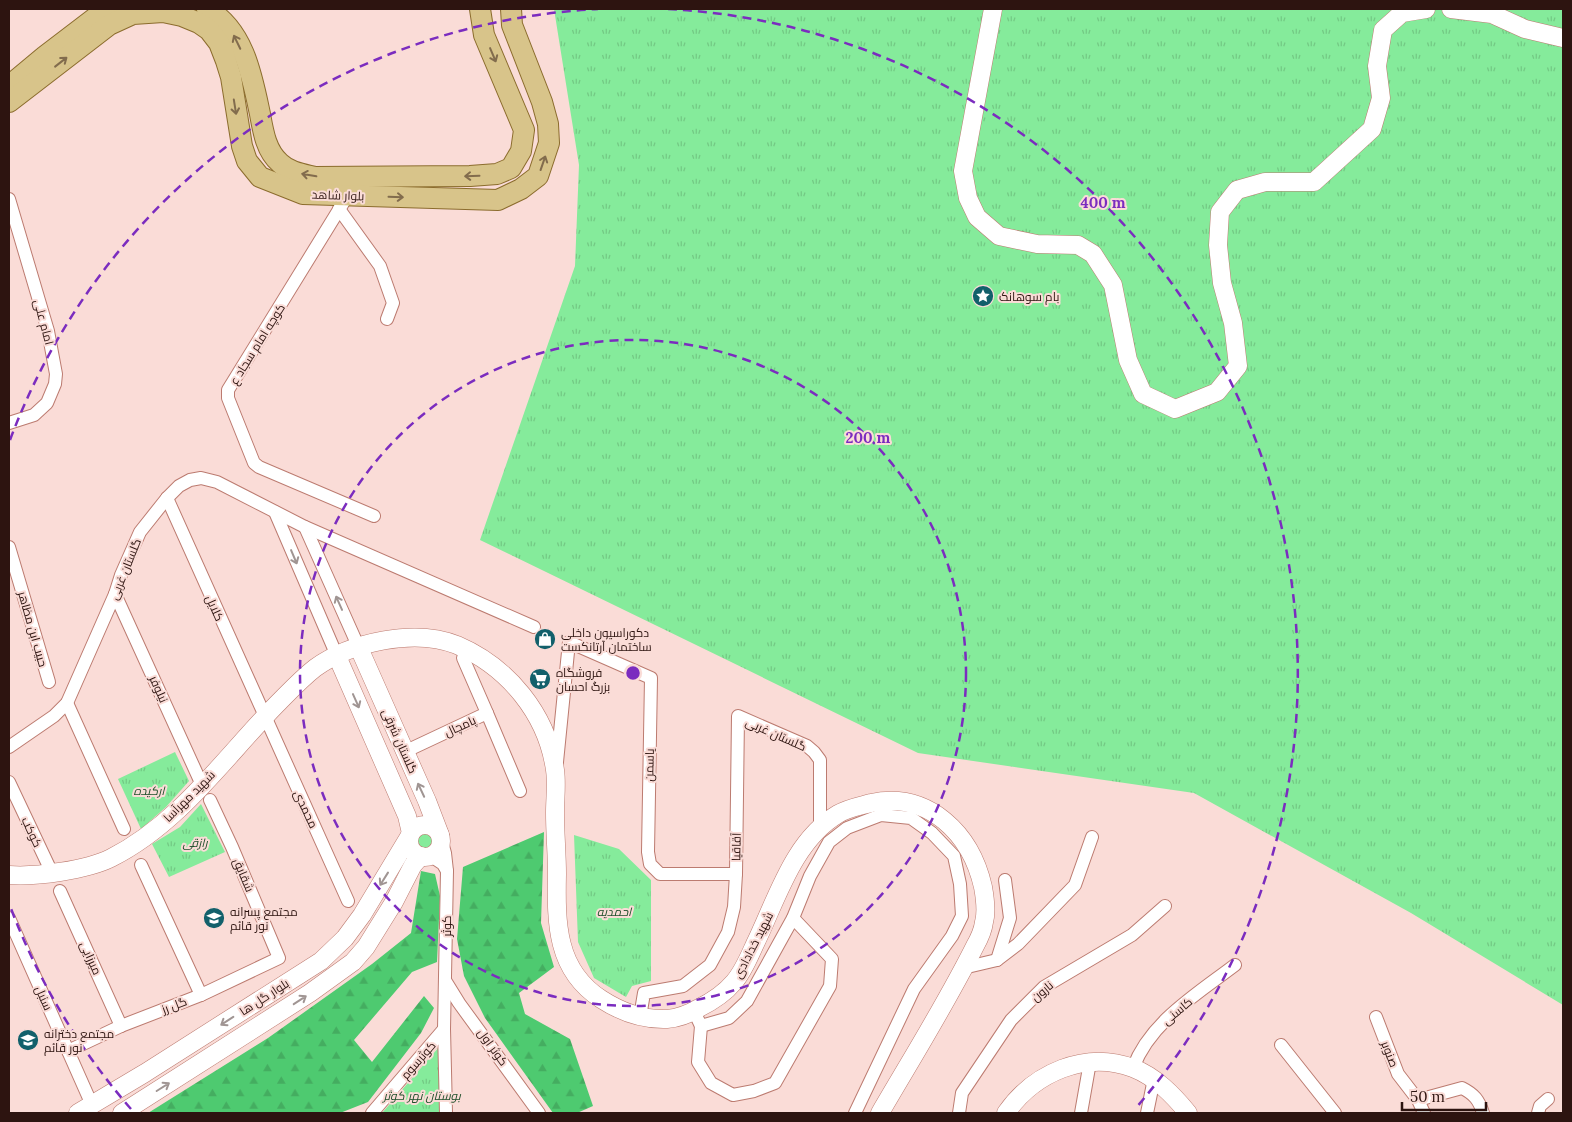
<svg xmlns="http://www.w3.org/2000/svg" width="1572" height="1122" font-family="Lora,Cairo,serif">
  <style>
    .grass { fill: #85eb9b }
    .forest { fill: url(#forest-firs) }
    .park { fill: url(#park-tufts) }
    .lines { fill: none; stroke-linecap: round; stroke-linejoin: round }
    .minor-casing { stroke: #bc7b70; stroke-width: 14 }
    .secondary-casing { stroke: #bc7b70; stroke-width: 19 }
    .primary-casing { stroke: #8b6c2d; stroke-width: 22 }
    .minor { stroke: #fff; stroke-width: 12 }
    .secondary { stroke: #fff; stroke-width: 18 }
    .primary { stroke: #d8c48a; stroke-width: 20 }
    .oneway { stroke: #826c4d }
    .oneway2 { stroke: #a09593 }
    .ring { fill: none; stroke: #7b2cbf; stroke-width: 2.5; stroke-dasharray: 9 6 }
    .labels { text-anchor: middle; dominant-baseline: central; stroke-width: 4; stroke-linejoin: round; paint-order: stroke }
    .street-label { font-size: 12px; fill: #2d1410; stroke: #fadcd7 }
    .poi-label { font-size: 12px; fill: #2d1410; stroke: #fadcd7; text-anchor: start }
    .park-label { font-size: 12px; font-style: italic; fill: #1e4e2a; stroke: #fadcd7 }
    .centre { fill: #7b2cbf; stroke: #fadcd7; stroke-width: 2.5 }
    .ring-label { font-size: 15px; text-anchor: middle; font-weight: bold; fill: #7b2cbf; stroke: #fadcd7; stroke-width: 4; stroke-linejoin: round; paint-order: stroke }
  </style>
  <defs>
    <pattern id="forest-firs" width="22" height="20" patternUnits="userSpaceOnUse" patternTransform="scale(1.25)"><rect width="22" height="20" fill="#4eca70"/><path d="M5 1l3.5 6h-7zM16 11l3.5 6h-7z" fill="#44ad60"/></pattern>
    <pattern id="park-tufts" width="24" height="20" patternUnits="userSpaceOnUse" patternTransform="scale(1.25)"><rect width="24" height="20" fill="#85eb9b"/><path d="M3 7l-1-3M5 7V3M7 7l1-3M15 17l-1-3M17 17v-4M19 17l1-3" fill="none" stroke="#73c984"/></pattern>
  </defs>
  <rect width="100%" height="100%" fill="#fadcd7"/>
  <path class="grass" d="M427 828 431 829 437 844 432 852 416 851 413 847 419 829Z"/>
  <g class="forest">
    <path d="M544 832 541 923 554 967 519 993 525 1014 570 1039 593 1106 577 1113H553L485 1018 464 976 457 939 463 867Z"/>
    <path d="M421 871 435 874 440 896 437 962 412 972 354 1040 372 1062 424 996 434 1008 421 1033 368 1102 340 1113H148L268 1038 372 964 411 933Z"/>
  </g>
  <g class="park">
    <path d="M554 9H1563V1005L1411 913 1194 793 918 753 480 540 575 266 579 165Z"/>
    <path d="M175 752 189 781 166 807 141 829 118 779Z"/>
    <path d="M201 804 225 852 169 877 152 844 180 827Z"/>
    <path d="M574 835 619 849 651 880V981L632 986 626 997 594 978 578 942Z"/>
    <path d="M439 1047 440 1113H382Z"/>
  </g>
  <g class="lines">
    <g class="minor-casing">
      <g id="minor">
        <path d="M348 195 228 390V398L254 463 259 467 374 516"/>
        <path d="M9 199 48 331 56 374 55 384 47 403 34 415 9 423"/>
        <path d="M339 209 380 266 393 303 387 319"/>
        <path d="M167 498 348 901"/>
        <path d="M275 512 337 656"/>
        <path d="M305 527 359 648"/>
        <path d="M9 547 49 682"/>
        <path d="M115 594 202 785"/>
        <path d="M67 703 124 829"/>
        <path d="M487 713 520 791"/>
        <path d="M9 747 54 716 67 703 115 594 121 575 140 532 167 498 179 486 190 480 201 478 217 482 305 527 534 627"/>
        <path d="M404 752 487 713 463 658"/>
        <path d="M557 762 569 642 651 678 648 852 650 864 660 874H736L738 716 807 746 814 752 820 760V827"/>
        <path d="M9 782 52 873"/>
        <path d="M440 835 445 853 447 871 444 1029 446 1113"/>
        <path d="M431 856 443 864 447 871"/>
        <path d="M141 865 201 995"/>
        <path d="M60 891 121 1026"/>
        <path d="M9 918 92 1105"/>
        <path d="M997 960 1010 918 1005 880"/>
        <path d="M963 968 997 960 1018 944 1075 885 1092 837"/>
        <path d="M446 982 459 1003 539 1113"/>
        <path d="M694 1011 701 1026 729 1018 747 1001 793 918 810 876 829 842 847 828 881 815 911 818 932 833 954 856 960 884 962 916 952 936 914 989 855 1113"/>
        <path d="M640 1017 644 993 683 986 710 965 728 932 734 907 736 874"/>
        <path d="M1376 1017 1398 1074 1418 1100 1424 1113"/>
        <path d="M701 1026 698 1062 711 1083 733 1095 754 1091 775 1083 830 986 832 959 793 918"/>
        <path d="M1281 1045 1335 1113"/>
        <path d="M68 1051 121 1026 201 995 279 958 232 847 210 800"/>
        <path d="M1133 1068C1150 1022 1197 994 1235 965"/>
        <path d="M1418 1100 1462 1088C1474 1094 1479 1100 1483 1113"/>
        <path d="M372 1113 444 1029"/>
        <path d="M959 1113 962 1093 1011 1020 1044 987 1132 935 1165 906"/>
        <path d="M1081 1113 1090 1062"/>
        <path d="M1147 1113 1154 1079"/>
        <path d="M1538 1113 1540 1106 1548 1099"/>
      </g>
    </g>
    <g class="secondary-casing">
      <g id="secondary">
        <path d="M993 9 963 171 968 198 977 217 999 236 1037 244 1078 245 1093 254 1113 285 1128 360 1143 394 1175 409 1217 392 1238 366 1233 323 1222 283 1218 245 1220 212 1237 190 1265 182H1314L1372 129 1381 98 1377 66 1383 30 1402 13 1426 9"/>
        <path d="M1451 9 1492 14 1525 29 1563 38"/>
        <path d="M359 648 427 801 440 835"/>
        <path d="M337 656 407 816 411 833"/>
        <circle cx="425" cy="841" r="16"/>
        <path d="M9 875C36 877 87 870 111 858 179 824 225 757 277 704 289 692 301 679 315 668 351 642 415 628 457 645 508 667 547 714 555 770 557 783 555 799 555 813 555 834 557 854 557 874 556 923 556 970 601 999 621 1012 642 1020 667 1019 679 1018 689 1014 699 1008 713 1001 724 994 734 982 743 972 749 957 755 944 777 899 793 841 838 814 848 808 860 806 871 803 929 791 971 834 983 887 985 898 987 911 984 922 983 930 979 939 975 946 946 1004 912 1058 880 1113"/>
        <path d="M78 1113 145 1073 321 961 345 938 362 915 409 837"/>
        <path d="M122 1113 310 993 353 962 366 947 394 902 413 865 421 856"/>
        <path d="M1006 1113C1034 1073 1085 1050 1133 1068 1156 1077 1173 1095 1188 1113"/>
      </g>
    </g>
    <g class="primary-casing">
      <g id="primary">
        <path d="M207 9C244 30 252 76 260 114 263 131 266 151 280 163 289 172 303 174 315 177L470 176 497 174 511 168 521 151 524 130 484 35 480 9"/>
        <path d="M15 81 45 56 100 14 110 10"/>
        <path d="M9 102 109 25 133 14 163 12 182 16 199 23 209 30 219 43 226 61 231 77 242 146 247 161 260 177 303 194 498 200 521 189 538 176 549 143 548 124 542 102 512 25 511 9"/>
      </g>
    </g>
    <use href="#minor" class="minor"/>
    <use href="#secondary" class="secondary"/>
    <use href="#primary" class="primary"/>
  </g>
  <defs><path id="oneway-shaft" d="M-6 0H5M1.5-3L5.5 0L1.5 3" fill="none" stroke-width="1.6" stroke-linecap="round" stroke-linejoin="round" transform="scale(1.25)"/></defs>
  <g class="oneway">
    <use href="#oneway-shaft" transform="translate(237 42) rotate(-116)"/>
    <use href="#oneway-shaft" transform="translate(493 55) rotate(67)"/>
    <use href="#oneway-shaft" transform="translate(61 62) rotate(-38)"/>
    <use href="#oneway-shaft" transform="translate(235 107) rotate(81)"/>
    <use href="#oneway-shaft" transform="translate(543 163) rotate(-71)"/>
    <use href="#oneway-shaft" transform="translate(309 175) rotate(-170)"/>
    <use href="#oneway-shaft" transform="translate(472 176) rotate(178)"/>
    <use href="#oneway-shaft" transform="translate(396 197) rotate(2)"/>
  </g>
  <g class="oneway2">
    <use href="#oneway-shaft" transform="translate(294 557) rotate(67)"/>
    <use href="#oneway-shaft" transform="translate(339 603) rotate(-114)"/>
    <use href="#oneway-shaft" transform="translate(356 701) rotate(66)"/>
    <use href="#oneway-shaft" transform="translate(421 790) rotate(-115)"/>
    <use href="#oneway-shaft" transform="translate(384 879) rotate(122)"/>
    <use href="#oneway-shaft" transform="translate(300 1000) rotate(-33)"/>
    <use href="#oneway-shaft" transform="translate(227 1021) rotate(147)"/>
    <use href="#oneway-shaft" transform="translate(163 1087) rotate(-32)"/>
  </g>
  <g class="ring">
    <circle cx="633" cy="673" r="333"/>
    <path d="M131 1109A665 665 0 0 1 10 906M10 440A665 665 0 0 1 598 9M668 9A665 665 0 0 1 1135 1109"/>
  </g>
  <defs>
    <g id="sight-disc" transform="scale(1.125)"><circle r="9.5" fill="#12606b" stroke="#fadcd7"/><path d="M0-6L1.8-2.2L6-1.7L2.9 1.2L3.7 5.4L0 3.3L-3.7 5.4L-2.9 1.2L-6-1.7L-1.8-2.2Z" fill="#fff"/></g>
    <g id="shop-disc" transform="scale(1.125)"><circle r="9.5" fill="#12606b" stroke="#fadcd7"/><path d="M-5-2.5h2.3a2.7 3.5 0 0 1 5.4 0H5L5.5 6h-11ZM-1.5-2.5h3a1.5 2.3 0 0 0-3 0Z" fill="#fff"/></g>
    <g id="supermarket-disc" transform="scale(1.125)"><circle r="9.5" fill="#12606b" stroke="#fadcd7"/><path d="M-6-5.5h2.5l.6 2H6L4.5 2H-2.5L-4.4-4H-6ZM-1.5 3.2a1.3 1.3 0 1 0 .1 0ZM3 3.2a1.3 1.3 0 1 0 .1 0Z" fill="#fff"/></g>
    <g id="school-disc" transform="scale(1.125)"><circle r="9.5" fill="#12606b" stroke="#fadcd7"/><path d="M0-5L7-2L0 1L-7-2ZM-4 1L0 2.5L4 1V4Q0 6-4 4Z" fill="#fff"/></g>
  </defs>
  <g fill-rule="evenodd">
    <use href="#sight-disc" x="983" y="296"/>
    <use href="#shop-disc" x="545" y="639"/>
    <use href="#supermarket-disc" x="540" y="679"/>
    <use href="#school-disc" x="214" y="918"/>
    <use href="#school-disc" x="28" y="1040"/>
  </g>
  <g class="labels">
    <g class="street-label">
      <text transform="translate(338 195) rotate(2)">بلوار شاهد</text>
      <text transform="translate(44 322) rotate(75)">امام علی</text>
      <text transform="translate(257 344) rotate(-58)">کوچه امام سجاد ع</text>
      <text transform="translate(125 569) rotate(-68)">گلستان غربی</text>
      <text transform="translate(215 608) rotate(66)">کلایل</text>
      <text transform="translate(33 629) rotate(74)">حبیب ابن مظاهر</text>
      <text transform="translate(159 689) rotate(66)">نیلوفر</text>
      <text transform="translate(460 726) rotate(-25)">پامچال</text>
      <text transform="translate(776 734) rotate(24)">گلستان غربی</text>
      <text transform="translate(400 741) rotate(66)">گلستان شرقی</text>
      <text transform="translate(649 765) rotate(-89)">یاسمن</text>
      <text transform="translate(189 796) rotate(-45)">شهید مهرآسا</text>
      <text transform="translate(306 809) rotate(65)">محمدی</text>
      <text transform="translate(32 832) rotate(65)">کوکب</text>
      <text transform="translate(736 847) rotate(-89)">آقاقیا</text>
      <text transform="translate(244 875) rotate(67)">شقایق</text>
      <text transform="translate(446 926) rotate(-90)">کوثر</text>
      <text transform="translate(753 945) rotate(-63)">شهید خدادادی</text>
      <text transform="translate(91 958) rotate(66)">میرزایی</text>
      <text transform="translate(1042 991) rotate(-40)">نارون</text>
      <text transform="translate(264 997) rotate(-33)">بلوار گل ها</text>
      <text transform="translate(44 998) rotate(66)">سنبل</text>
      <text transform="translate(174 1005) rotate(-21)">گل رز</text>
      <text transform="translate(1177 1011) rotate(-40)">کاسنی</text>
      <text transform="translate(493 1047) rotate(54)">کوثر اول</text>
      <text transform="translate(1390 1054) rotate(69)">صنوبر</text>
      <text transform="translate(418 1060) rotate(-49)">کوثرسوم</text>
    </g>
    <g class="poi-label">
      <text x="999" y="296">بام سوهانک</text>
      <text x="561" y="632">دکوراسیون داخلی<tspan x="561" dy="14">ساختمان آرتانکست</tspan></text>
      <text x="556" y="672">فروشگاه<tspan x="556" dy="14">بزرگ احسان</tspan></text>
      <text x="230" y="911">مجتمع پسرانه<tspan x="230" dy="14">نور قائم</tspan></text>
      <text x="44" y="1033">مجتمع دخترانه<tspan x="44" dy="14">نور قائم</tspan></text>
    </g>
    <g class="park-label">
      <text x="149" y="790">ارکیده</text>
      <text x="195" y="842">رازقی</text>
      <text x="614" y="911">احمدیه</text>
      <text x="422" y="1095">بوستان نهر کوثر</text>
    </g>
  </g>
  <circle cx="633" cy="673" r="8" class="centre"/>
  <g class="ring-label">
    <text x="1103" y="208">400 m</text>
    <text x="868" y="443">200 m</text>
  </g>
  <rect width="1572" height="1122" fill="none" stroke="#2d1410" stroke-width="20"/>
  <path d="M1402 1102v8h84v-8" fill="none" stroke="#2d1410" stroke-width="2.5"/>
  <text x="1410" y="1102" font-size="15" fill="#2d1410" stroke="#fadcd7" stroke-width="4" paint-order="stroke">50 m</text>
</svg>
